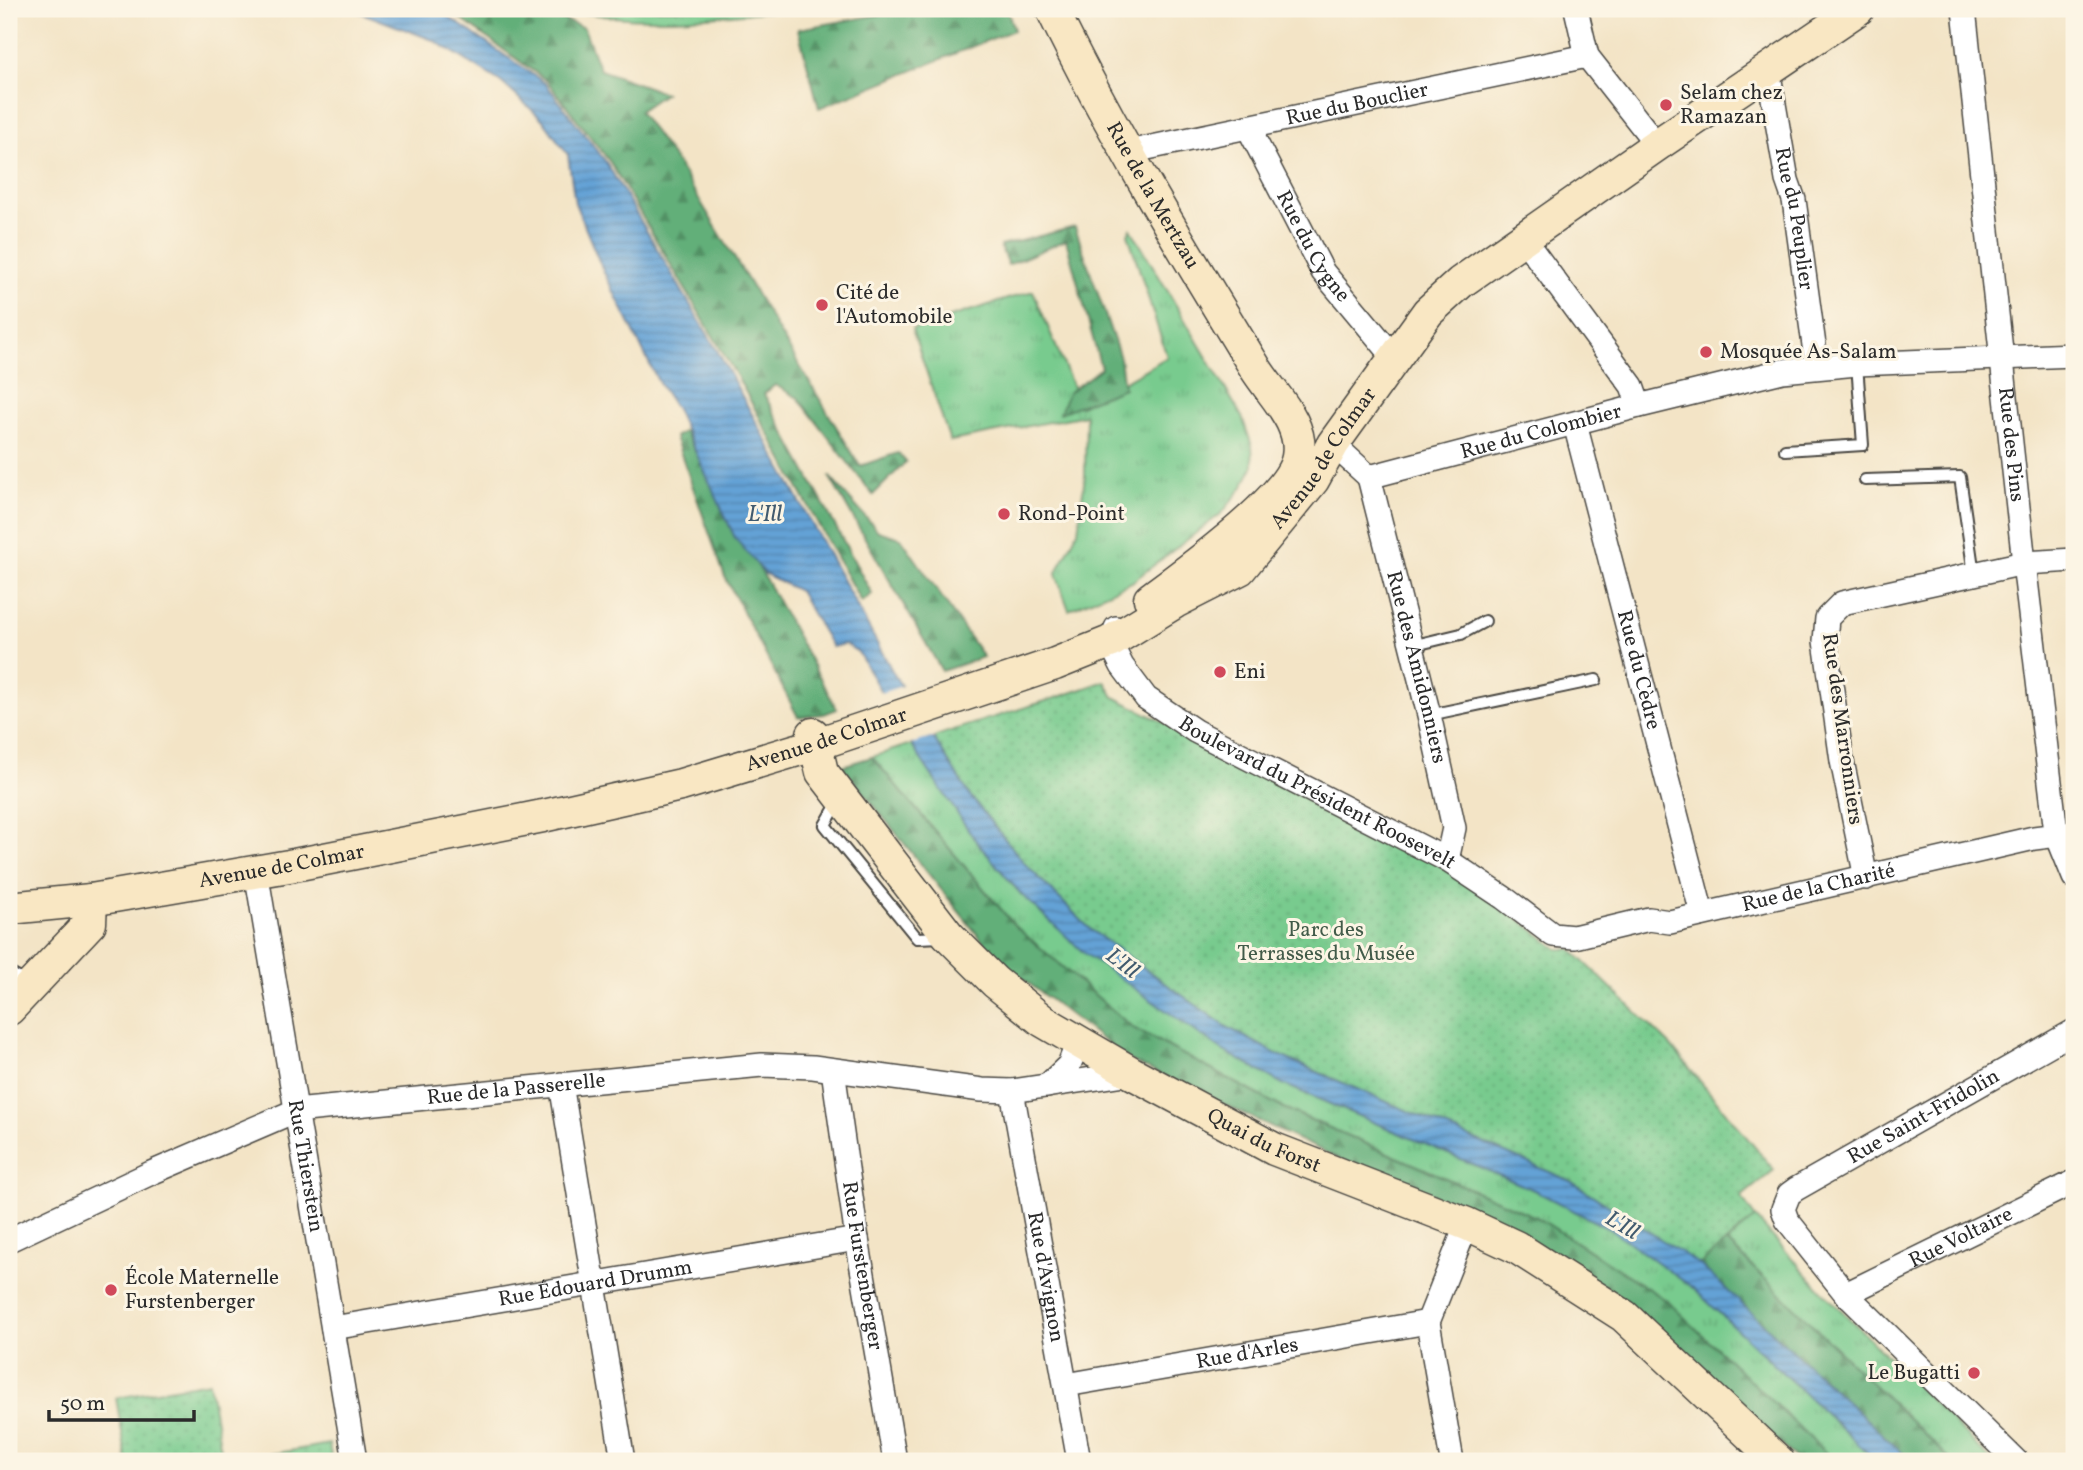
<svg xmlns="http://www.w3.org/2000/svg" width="2083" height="1470" font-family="Vollkorn,serif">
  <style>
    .grass { fill: url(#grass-tufts); stroke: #527b5c; stroke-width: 2 }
    .forest { fill: url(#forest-firs); stroke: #466d52; stroke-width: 2 }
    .park { fill: url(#park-dots); stroke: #527b5c; stroke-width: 2 }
    .water { fill: url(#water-rules); stroke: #486680; stroke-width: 2 }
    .pier { fill: #f3e4c6 }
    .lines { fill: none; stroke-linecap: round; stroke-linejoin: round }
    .lane-casing { stroke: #494742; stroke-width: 14 }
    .street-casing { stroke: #494742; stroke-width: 26 }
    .secondary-casing { stroke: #494742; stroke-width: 35 }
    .lane { stroke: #fff; stroke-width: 10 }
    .street { stroke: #fff; stroke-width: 23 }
    .secondary { stroke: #f9e7c3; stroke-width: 32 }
    .poi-dot { fill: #d1495b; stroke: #fcf5e5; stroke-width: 2.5 }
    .labels { text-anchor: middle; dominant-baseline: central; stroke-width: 6; stroke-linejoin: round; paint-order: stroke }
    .poi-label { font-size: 21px; fill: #2b2b2b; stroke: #fcf5e5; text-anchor: start }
    .street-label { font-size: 21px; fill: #2b2b2b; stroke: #fcf5e5 }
    .park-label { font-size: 21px; fill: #425b49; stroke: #fcf5e5 }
    .water-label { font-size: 23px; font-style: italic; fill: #425b6f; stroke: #fcf5e5 }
  </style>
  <defs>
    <pattern id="grass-tufts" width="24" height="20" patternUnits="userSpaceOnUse" patternTransform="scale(1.75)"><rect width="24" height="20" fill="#78cb8e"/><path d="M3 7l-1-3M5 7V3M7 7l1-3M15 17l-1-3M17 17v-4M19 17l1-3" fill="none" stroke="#68ae7b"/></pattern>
    <pattern id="forest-firs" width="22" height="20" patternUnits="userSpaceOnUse" patternTransform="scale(1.75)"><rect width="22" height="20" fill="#62af79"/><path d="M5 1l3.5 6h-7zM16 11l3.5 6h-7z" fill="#518f63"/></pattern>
    <pattern id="park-dots" width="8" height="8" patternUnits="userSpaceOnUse" patternTransform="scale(1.75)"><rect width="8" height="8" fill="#78cb8e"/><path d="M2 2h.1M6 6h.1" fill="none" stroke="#68ae7b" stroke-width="1.8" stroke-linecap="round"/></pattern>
    <pattern id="water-rules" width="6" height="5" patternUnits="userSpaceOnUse" patternTransform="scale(1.75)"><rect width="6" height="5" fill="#64a2d6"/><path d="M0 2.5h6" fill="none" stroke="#5384ae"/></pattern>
  </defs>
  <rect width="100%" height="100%" fill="#fcf5e5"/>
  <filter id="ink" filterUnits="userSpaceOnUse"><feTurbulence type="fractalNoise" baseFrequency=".0143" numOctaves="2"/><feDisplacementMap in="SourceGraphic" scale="14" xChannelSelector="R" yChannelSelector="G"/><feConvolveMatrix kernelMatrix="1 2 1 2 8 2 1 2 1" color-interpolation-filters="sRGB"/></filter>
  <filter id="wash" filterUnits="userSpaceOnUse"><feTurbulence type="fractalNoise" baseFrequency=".00686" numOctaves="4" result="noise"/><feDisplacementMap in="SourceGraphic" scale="28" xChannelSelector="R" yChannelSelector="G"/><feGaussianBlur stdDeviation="1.57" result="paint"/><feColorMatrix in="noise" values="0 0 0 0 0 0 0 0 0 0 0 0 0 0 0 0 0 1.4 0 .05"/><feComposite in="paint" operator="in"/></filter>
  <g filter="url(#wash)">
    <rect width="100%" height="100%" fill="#f3e4c6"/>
    <g class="grass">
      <path d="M562 9H780V10C702 18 640 26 562 9Z"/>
      <path d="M1131 229 1242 417 1252 446 1253 467 1242 488 1222 513 1132 582 1069 610 1056 574 1078 531 1085 475 1086 415 950 441 912 329 1033 291 1081 406 1167 357 1128 234Z"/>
      <path d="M911 744 976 841 1020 893 1085 953 1222 1050 1283 1084 1534 1190 1613 1231 1693 1288 1876 1461H1834L1666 1300 1538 1218 1281 1107 1133 1028 1015 926 872 757Z"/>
      <path d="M1755 1217 1821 1290 1992 1461H1952L1727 1242Z"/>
    </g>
    <g class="forest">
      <path d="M447 9H538L584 28 600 70 665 93 639 111 679 166 860 466 898 453 906 462 873 495 798 398 775 385 764 394 872 594 861 602 739 380 610 162 547 81Z"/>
      <path d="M912 9H1007L1014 30 819 108 798 29Z"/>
      <path d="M1075 227 1120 358 1124 388 1060 413 1068 393 1101 368 1066 240 1008 265 1000 246Z"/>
      <path d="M684 431 837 709 824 714 798 717 725 577 675 437Z"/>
      <path d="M829 476 878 531 901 538 983 657 942 671Z"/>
      <path d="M872 757 1015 926 1133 1028 1281 1107 1538 1218 1666 1300 1834 1461H1799L1631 1309 1376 1176 1129 1060 997 959 842 766Z"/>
      <path d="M1727 1242 1952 1461H1911L1699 1265Z"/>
    </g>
    <g class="park">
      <path d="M1105 681 1114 697 1434 860 1499 904 1558 949H1571L1670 1045 1774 1170 1741 1197 1755 1217 1699 1265 1570 1181 1278 1055 1225 1026 1091 930 1026 865 970 796 933 737C990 717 1048 702 1105 681Z"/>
      <path d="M209 1382 223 1461H127L116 1398Z"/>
      <path d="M329 1444 332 1461H234Z"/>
    </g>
    <path class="water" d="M351 9H434L446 15 545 83 606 162 718 352 895 676 970 796 1026 865 1091 930 1225 1026 1278 1055 1570 1181 1699 1264 1911 1461H1876L1693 1288 1613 1231 1534 1190 1283 1084 1222 1050 1084 953 1020 893 976 841 916 752 858 652 845 644 832 647 799 591 765 574 735 538 676 409 659 383 602 268 575 203 568 155 542 119 501 82 433 40Z"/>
    <path class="pier" d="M905 685 937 736 908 745 878 694Z"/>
  </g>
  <g filter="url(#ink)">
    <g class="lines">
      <g class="lane-casing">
        <g id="lane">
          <path d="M1785 450 1863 445 1857 364"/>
          <path d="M1865 480 1960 477 1974 574"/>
          <path d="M1411 646 1461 634 1485 621"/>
          <path d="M1429 715 1596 680"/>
          <path d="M840 799 825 825 917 938 943 937"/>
          <path d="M9 973 29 984"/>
        </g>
      </g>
      <g class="street-casing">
        <g id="street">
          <path d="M1576 9 1587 56 1657 145"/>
          <path id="s1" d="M1964 9 2024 563 2055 824 2057 835 2074 877"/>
          <path id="s2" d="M1768 69 1787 180 1794 200 1817 367"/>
          <path id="s3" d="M1248 127 1323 272 1394 357"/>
          <path id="s4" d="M1128 152 1587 56"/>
          <path d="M1639 406 1782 371 1857 364 2074 355"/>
          <path id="s5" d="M1575 424 1702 914"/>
          <path d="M1333 444 1369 477"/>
          <path id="s6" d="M1369 477 1639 406 1632 386 1523 238"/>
          <path id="s7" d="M1369 477 1429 715 1454 828 1447 860"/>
          <path id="s8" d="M1116 628 1110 642 1122 666 1146 698 1195 731 1447 860 1504 898 1553 935 1574 937 1649 919 1670 922 2034 838 2074 833"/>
          <path id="s9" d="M256 871 355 1461"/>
          <path d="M1866 878 1842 761 1825 641 1827 618 1842 603 2024 563 2074 560"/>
          <path id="s10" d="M833 1070 857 1239 895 1461"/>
          <path d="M561 1084 623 1461"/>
          <path d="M1047 1086 1069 1065 1078 1042"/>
          <path id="s11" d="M1012 1091 1079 1461"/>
          <path id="s12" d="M9 1240 151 1173 295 1111 762 1065 813 1067 982 1090 1012 1091 1132 1073"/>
          <path id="s13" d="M1846 1294 2074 1182"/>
          <path id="s14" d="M333 1328 857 1239"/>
          <path id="s15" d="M1066 1385 1428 1322"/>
          <path d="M1452 1461 1428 1322 1467 1224"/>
          <path id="s16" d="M2016 1461 1846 1294 1787 1220 1783 1209 1789 1194 1796 1189 2074 1031"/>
        </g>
      </g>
      <g class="secondary-casing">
        <g id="secondary">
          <path id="s17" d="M1052 9C1112 133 1184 251 1256 369 1273 396 1304 423 1298 457 1291 498 1185 573 1150 599"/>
          <path id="s18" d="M813 734 822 772 948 935 995 982 1043 1021 1132 1073 1274 1149 1467 1224 1516 1247 1624 1316 1778 1461"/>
          <path id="s19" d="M9 908 91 900 289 866 543 816 681 785 814 745 1055 664 1110 642 1175 602 1240 569 1313 480 1333 444 1428 312 1461 282 1657 145 1858 9"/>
          <path d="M9 1009 90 923 91 900"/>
        </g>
      </g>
      <use href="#lane" class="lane"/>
      <use href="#street" class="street"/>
      <use href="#secondary" class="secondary"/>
    </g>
  </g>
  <g class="poi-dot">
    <circle cx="1666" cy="105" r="7"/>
    <circle cx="822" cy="305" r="7"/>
    <circle cx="1706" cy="352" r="7"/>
    <circle cx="1004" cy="514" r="7"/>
    <circle cx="1220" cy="672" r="7"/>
    <circle cx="111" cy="1290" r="7"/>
    <circle cx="1974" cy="1373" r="7"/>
  </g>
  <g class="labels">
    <g class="poi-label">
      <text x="1680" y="93">Selam chez<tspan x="1680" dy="24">Ramazan</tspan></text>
      <text x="836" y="293">Cité de<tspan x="836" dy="24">l'Automobile</tspan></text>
      <text x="1720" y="352">Mosquée As-Salam</text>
      <text x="1018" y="514">Rond-Point</text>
      <text x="1234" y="672">Eni</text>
      <text x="125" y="1278">École Maternelle<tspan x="125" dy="24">Furstenberger</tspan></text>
      <text x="1960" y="1373" text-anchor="end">Le Bugatti</text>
    </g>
    <g class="street-label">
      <text stroke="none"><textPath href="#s4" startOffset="234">Rue du Bouclier</textPath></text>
      <text stroke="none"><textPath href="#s17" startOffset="212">Rue de la Mertzau</textPath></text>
      <text stroke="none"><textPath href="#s2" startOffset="152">Rue du Peuplier</textPath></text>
      <text stroke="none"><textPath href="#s3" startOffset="136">Rue du Cygne</textPath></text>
      <text stroke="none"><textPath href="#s6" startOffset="178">Rue du Colombier</textPath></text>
      <text stroke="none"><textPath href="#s1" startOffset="438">Rue des Pins</textPath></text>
      <text stroke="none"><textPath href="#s19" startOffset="1424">Avenue de Colmar</textPath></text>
      <text stroke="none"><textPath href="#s7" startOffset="196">Rue des Amidonniers</textPath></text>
      <text stroke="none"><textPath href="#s5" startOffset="254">Rue du Cèdre</textPath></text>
      <text transform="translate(1842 729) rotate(82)">Rue des Marronniers</text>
      <text stroke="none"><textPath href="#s19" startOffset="836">Avenue de Colmar</textPath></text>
      <text stroke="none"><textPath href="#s8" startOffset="278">Boulevard du Président Roosevelt</textPath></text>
      <text stroke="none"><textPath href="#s19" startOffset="276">Avenue de Colmar</textPath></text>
      <text stroke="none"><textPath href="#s8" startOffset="826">Rue de la Charité</textPath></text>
      <text stroke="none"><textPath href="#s12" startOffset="536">Rue de la Passerelle</textPath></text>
      <text stroke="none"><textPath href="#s16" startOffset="516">Rue Saint-Fridolin</textPath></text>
      <text stroke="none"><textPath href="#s18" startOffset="625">Quai du Forst</textPath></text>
      <text stroke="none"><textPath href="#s9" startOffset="299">Rue Thierstein</textPath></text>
      <text stroke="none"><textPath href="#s13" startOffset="128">Rue Voltaire</textPath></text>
      <text stroke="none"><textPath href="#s10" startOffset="198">Rue Furstenberger</textPath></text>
      <text stroke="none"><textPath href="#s11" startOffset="189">Rue d'Avignon</textPath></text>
      <text stroke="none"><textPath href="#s14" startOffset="266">Rue Édouard Drumm</textPath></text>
      <text stroke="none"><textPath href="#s15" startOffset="184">Rue d'Arles</textPath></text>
    </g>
    <g class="park-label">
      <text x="1326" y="930">Parc des<tspan x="1326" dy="24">Terrasses du Musée</tspan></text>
    </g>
    <g class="water-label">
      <text x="765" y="515">L'Ill</text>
      <text transform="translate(1122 964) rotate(38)">L'Ill</text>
      <text transform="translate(1622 1226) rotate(31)">L'Ill</text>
    </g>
  </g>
  <rect width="2083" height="1470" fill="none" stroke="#fcf5e5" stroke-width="35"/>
  <path d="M49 1410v10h145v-10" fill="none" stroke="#2b2b2b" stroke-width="3.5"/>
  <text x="60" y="1410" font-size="21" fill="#2b2b2b" stroke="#fcf5e5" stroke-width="5" paint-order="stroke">50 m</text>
</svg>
